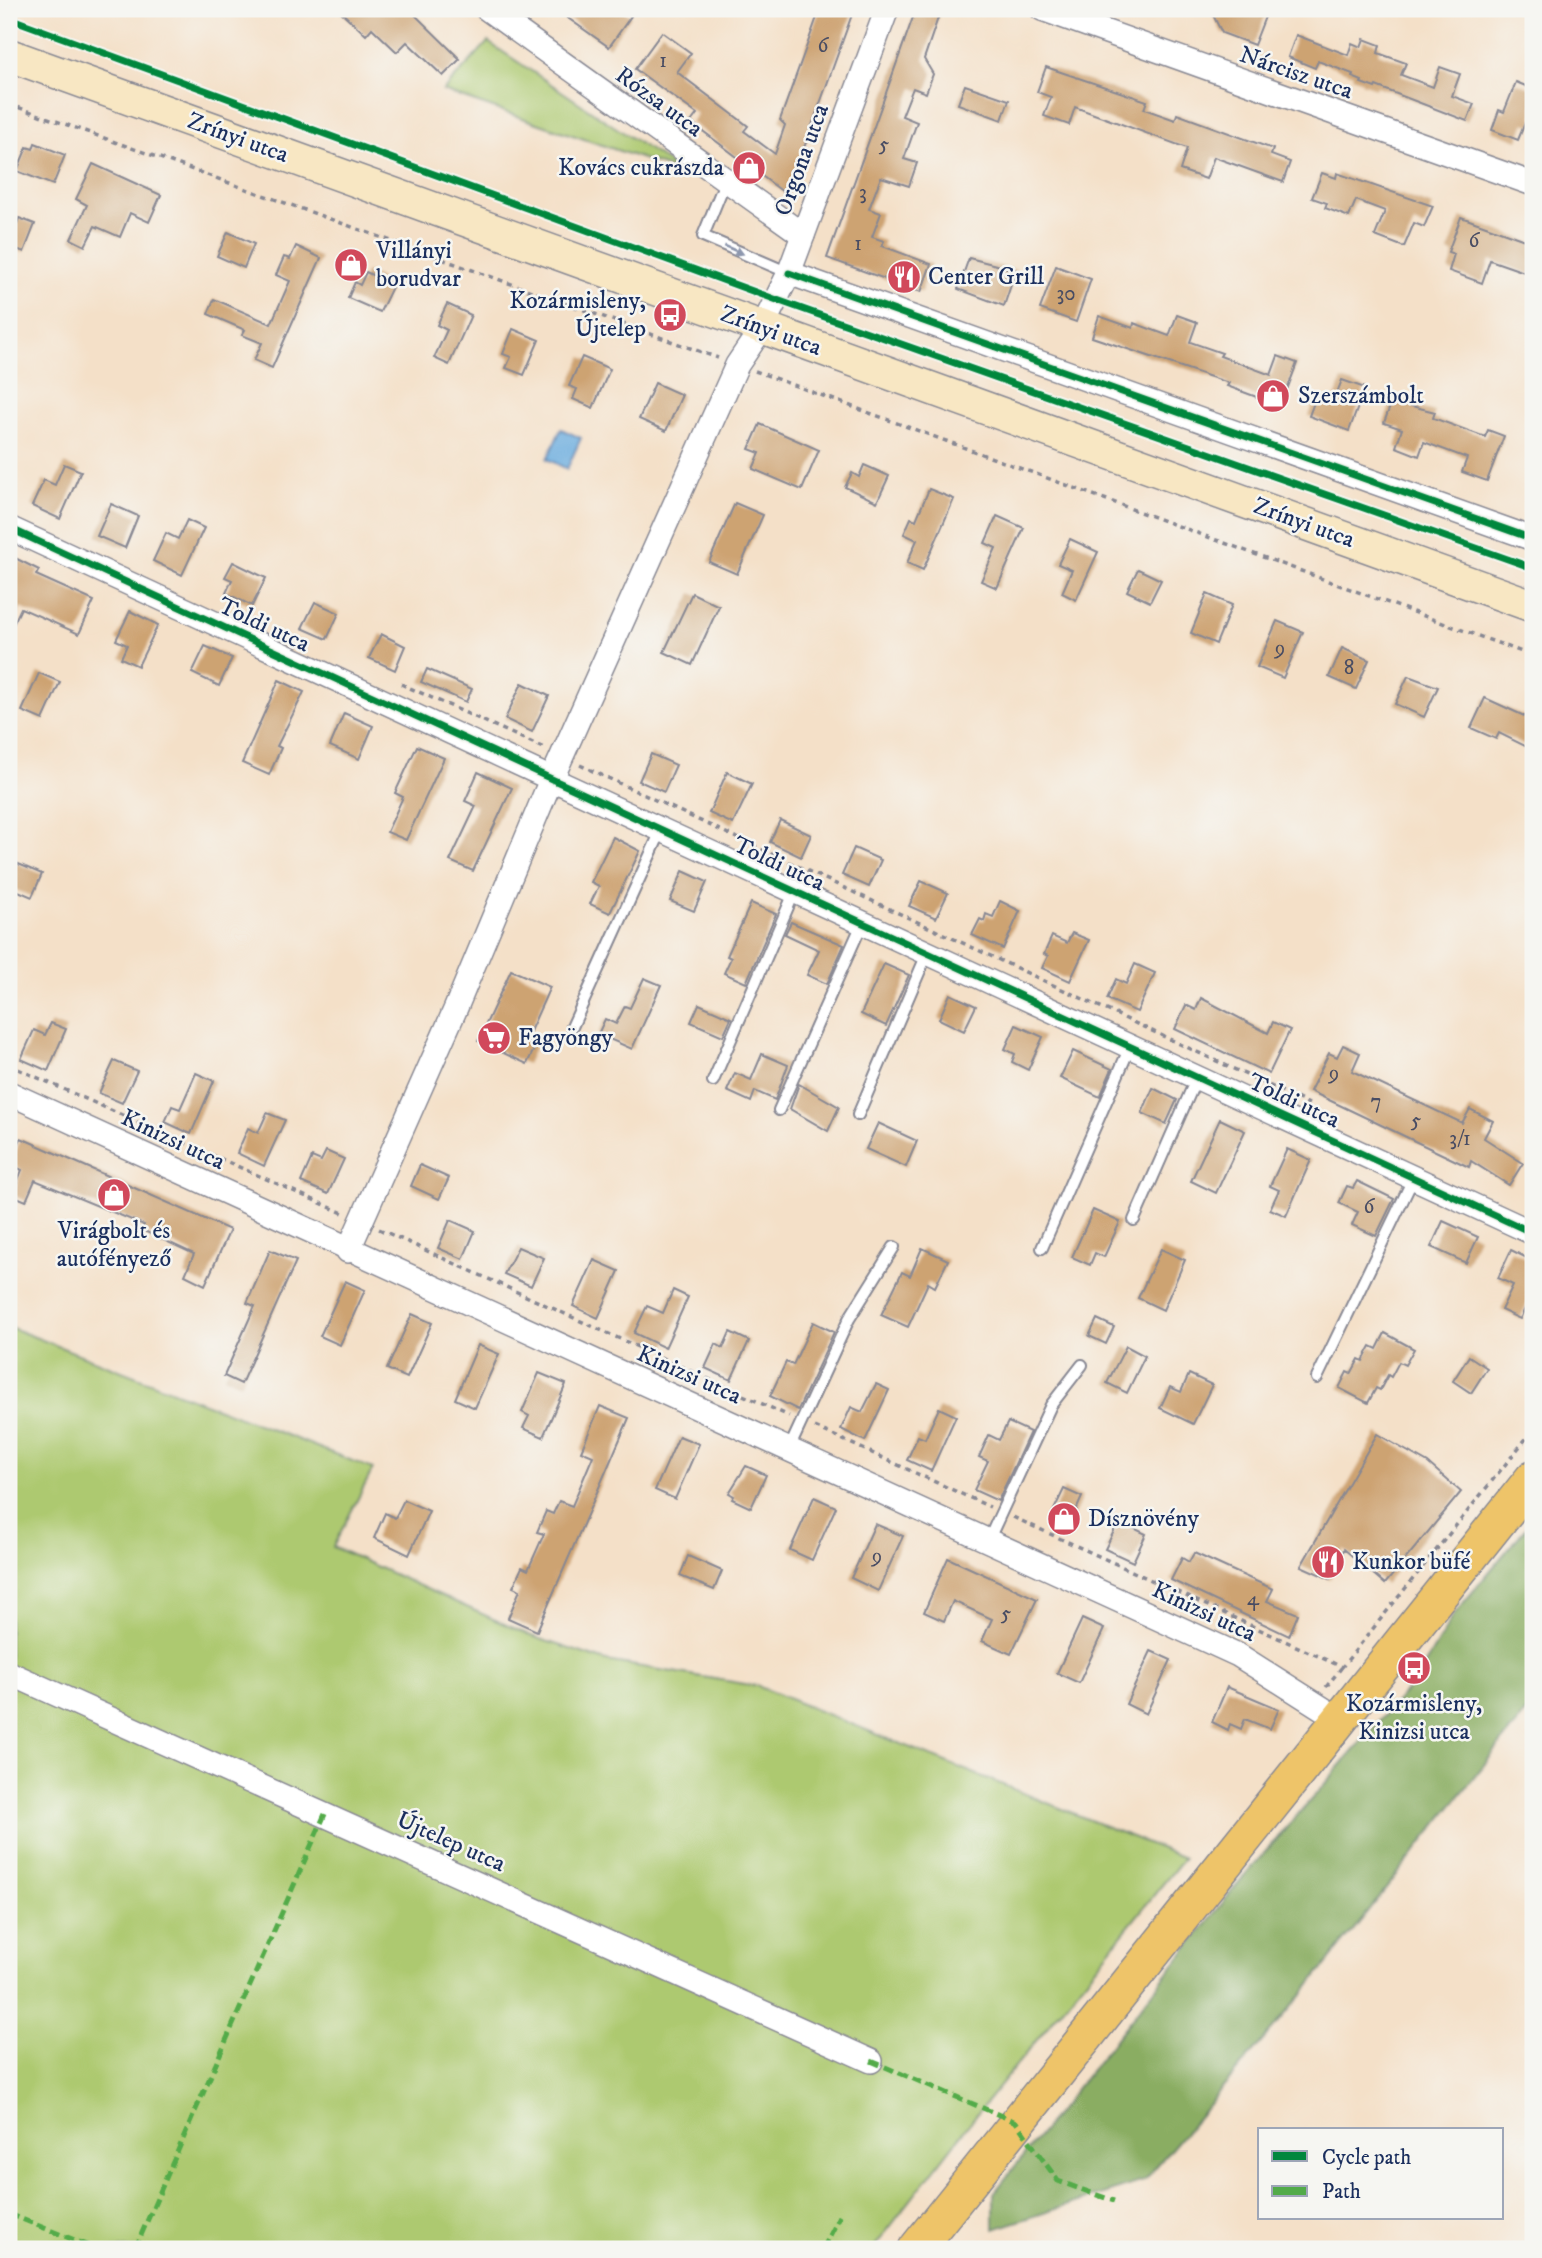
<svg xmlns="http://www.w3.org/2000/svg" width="1542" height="2258" font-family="'IM FELL DW Pica',serif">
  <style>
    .green { fill: #adc970; stroke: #647c67; stroke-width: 2 }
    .forest { fill: #8aad62; stroke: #526e60; stroke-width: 2 }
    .water { fill: #6aacde; stroke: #426e9e; stroke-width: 2 }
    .building { fill: #cda372 }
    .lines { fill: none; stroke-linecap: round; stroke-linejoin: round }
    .service-casing { stroke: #888893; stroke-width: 14 }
    .minor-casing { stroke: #888893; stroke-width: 26 }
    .secondary-casing { stroke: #888893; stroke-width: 35 }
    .primary-casing { stroke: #888893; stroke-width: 38 }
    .path { stroke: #888893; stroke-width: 3.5; stroke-dasharray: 5 5; stroke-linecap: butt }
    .service { stroke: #fff; stroke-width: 10 }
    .minor { stroke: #fff; stroke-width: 23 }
    .secondary { stroke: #f8e7c3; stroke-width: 32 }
    .primary { stroke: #eec469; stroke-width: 35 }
    .quiet { stroke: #52ab49; stroke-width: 5; stroke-dasharray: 10 5; stroke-linecap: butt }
    .cycleway-casing { stroke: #f6f6f2; stroke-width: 11 }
    .cycleway { stroke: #00873e; stroke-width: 7 }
    .oneway { fill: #8d97ae }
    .labels { text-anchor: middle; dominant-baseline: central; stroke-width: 5; stroke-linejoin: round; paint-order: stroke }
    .number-label { font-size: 21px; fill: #484c63 }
    .street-label { font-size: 24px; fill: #1b2f5e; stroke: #f6f6f2 }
    .poi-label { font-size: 24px; fill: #1b2f5e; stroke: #f6f6f2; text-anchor: start }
  </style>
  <rect width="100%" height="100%" fill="#f6f6f2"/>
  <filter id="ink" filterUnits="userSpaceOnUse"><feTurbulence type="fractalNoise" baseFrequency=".0143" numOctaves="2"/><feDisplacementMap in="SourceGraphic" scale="14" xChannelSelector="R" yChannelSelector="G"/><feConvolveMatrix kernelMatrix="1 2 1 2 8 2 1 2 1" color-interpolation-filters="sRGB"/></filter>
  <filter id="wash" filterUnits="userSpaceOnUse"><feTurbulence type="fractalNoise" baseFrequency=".00686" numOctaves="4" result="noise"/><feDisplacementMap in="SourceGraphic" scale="28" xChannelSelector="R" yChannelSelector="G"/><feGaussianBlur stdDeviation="1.57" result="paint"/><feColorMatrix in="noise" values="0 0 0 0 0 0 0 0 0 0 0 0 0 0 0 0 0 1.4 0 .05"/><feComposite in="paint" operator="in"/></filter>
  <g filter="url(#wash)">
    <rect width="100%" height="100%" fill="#f4e0c8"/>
    <g class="green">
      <path d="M488 42 684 173 443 91Z"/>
      <path d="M9 1327 373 1469 333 1547 531 1636 606 1661 757 1686 1184 1858 976 2115 873 2249H9Z"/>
    </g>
    <path class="forest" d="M1533 1519V1703L1309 1986 1144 2181 994 2229V2193L1240 1881 1417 1678 1455 1613Z"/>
    <path class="water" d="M561 429 581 438 567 469 547 459Z"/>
    <g id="blocks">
      <g class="building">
        <path d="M338 9H409L460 59 443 76 407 42 397 52 372 28 366 35Z"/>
        <path d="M555 9H620L631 16 609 47Z"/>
        <path d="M820 9H854L787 195 691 122 697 114 635 69 662 32 691 53 677 72 748 126 744 131 775 154 785 125 780 120Z"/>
        <path d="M916 9H941L924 59 933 74 926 93 913 88 902 116 917 122 904 159 917 163 909 186 881 177 869 209 881 213 872 237 884 241 882 246 931 264 921 292 827 258Z"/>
        <path d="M1210 9H1268L1254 45 1222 33Z"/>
        <path d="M1296 35 1348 55 1352 43 1361 47 1364 39 1380 45 1378 53 1406 63 1401 75 1433 87 1440 67 1460 74 1452 96 1474 104 1467 121 1376 86 1375 88 1361 83 1362 81 1352 77 1353 74 1318 61 1315 68 1288 57Z"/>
        <path d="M1046 67 1147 101 1144 109 1175 120 1177 114 1273 149 1271 155 1290 162 1283 182 1214 157 1206 179 1180 170 1187 148 1075 107 1069 125 1044 116 1051 97 1037 92Z"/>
        <path d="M1516 82 1533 89V126L1525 123 1518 140 1492 130 1499 110 1504 112Z"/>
        <path d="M965 85 1009 100 1002 120 958 104Z"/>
        <path d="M35 143 65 155 53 185 17 171 27 147 33 149Z"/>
        <path d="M93 164 161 195 149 222 130 213 120 237 95 226 85 246 71 239 87 205 76 199Z"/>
        <path d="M1322 173 1336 178 1337 173 1433 206 1424 227 1414 223 1404 247 1375 236 1385 211 1356 200 1349 217 1325 208 1327 203 1312 198Z"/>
        <path d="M1461 217 1533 243V275L1490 260 1482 283 1449 271 1454 254 1448 252Z"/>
        <path d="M19 218 35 224 24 252 9 246Z"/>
        <path d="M228 232 254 244 244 268 217 256Z"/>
        <path d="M296 246 321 258 272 368 254 360 262 343 242 335 245 330 208 314 214 299 271 324 290 281 276 275 284 257 290 259Z"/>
        <path d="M969 258 1016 270 1004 306 958 289Z"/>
        <path d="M1056 266 1091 279 1076 322 1040 309Z"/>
        <path d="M366 272 393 285 380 312 348 298 355 282 360 285Z"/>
        <path d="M447 304 471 315 449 365 434 358 447 330 437 325Z"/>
        <path d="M1177 315 1197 322 1190 342 1222 353 1220 356 1271 375 1278 356 1297 363 1281 406 1227 386 1229 383 1092 337 1099 316 1133 328 1134 323 1169 336Z"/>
        <path d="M513 329 539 340 524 375 506 368 511 357 503 354Z"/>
        <path d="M582 357 610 369 593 408 573 399 577 389 569 386Z"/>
        <path d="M1342 380 1365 388 1349 431 1309 416 1316 397 1333 403Z"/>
        <path d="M655 383 682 395 666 431 639 419Z"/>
        <path d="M1392 401 1435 412 1433 418 1485 437 1488 430 1504 436 1487 481 1462 472 1467 458 1424 442 1419 456 1396 447 1402 429 1384 423Z"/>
        <path d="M760 424 819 450 802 490 753 469 760 453 749 449Z"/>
        <path d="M64 464 81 471 60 519 32 506 44 480 55 485Z"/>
        <path d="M864 465 889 476 877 502 845 487 852 473 859 477Z"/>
        <path d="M929 489 954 499 923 570 907 563 917 540 904 534 911 518 916 520Z"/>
        <path d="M735 503 763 515 737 574 709 562Z"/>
        <path d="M111 504 138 516 125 548 97 536Z"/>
        <path d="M997 516 1024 528 997 588 981 581 996 548 985 543Z"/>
        <path d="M187 520 204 528 182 575 153 561 166 533 178 539Z"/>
        <path d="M1070 539 1098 552 1076 600 1062 593 1072 570 1058 564Z"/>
        <path d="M9 555 39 570 36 575 94 601 79 634 21 608 9 633Z"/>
        <path d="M233 562 266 578 252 606 226 593 232 580 225 577Z"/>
        <path d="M1138 569 1161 580 1150 602 1127 591Z"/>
        <path d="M692 593 719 606 692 665 664 652Z"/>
        <path d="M1207 594 1232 605 1216 644 1191 633Z"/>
        <path d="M315 602 339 613 327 639 302 628Z"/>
        <path d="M130 611 158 625 138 666 121 658 127 645 116 640Z"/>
        <path d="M1277 621 1303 632 1283 678 1257 667Z"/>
        <path d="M381 634 405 646 395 670 369 658Z"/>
        <path d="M205 646 232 658 219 686 192 673Z"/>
        <path d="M1342 648 1369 660 1356 689 1329 677Z"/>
        <path d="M427 669 472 689 466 702 421 682Z"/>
        <path d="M39 673 60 682 43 720 22 711Z"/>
        <path d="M1408 676 1438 687 1424 717 1395 704Z"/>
        <path d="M279 680 304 692 277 746 281 748 269 775 242 763Z"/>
        <path d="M522 683 549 696 532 732 505 719Z"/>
        <path d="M1485 698 1533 720V750L1499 733 1496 739 1471 728Z"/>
        <path d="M344 713 373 726 359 759 330 746Z"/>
        <path d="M417 746 444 758 406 840 387 832 403 797 395 793Z"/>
        <path d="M651 754 676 765 664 792 639 781Z"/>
        <path d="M478 772 512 788 473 871 450 861 476 806 465 801Z"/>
        <path d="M727 772 752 784 733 824 709 813Z"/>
        <path d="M780 820 811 835 801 857 770 842Z"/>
        <path d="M613 837 640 851 610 913 590 904 599 886 591 882Z"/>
        <path d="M854 848 881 860 869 887 842 875Z"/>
        <path d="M9 860 42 874 32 897 9 887Z"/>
        <path d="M683 871 707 882 694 911 670 901Z"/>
        <path d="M921 881 948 893 936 918 909 906Z"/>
        <path d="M1000 901 1020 911 1003 949 972 935 980 919 984 921 986 914 993 917Z"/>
        <path d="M751 903 776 914 746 983 724 973 731 958 727 956Z"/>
        <path d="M791 922 844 945 827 984 807 975 819 950 785 934Z"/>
        <path d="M1072 933 1089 940 1070 981 1042 968 1048 956 1044 954 1052 936 1067 943Z"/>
        <path d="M884 964 909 975 886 1026 861 1014Z"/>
        <path d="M1135 964 1155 973 1137 1012 1107 999 1116 979 1126 984Z"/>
        <path d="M511 970 550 987 526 1040 536 1045 527 1064 478 1041Z"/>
        <path d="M644 978 661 985 632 1049 598 1034 605 1019 616 1024 625 1006 630 1008Z"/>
        <path d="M950 994 976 1006 964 1031 939 1019Z"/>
        <path d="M1201 998 1268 1033 1273 1022 1290 1030 1269 1074 1175 1029 1186 1005 1196 1010Z"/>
        <path d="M699 1004 731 1018 723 1036 691 1022Z"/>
        <path d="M51 1023 66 1029 48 1071 21 1059 34 1030 45 1035Z"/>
        <path d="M1016 1025 1043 1037 1028 1070 1012 1062 1015 1054 1005 1049Z"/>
        <path d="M1343 1045 1360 1053 1352 1071 1462 1123 1470 1109 1493 1121 1484 1138 1523 1163 1509 1185 1471 1161 1469 1167 1310 1091 1329 1053 1337 1057Z"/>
        <path d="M1073 1051 1112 1069 1100 1097 1060 1078Z"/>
        <path d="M762 1054 788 1065 775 1100 755 1091 751 1102 727 1091 735 1073 751 1080Z"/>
        <path d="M114 1061 137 1071 122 1103 99 1093Z"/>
        <path d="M196 1073 214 1081 191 1134 165 1122 172 1106 180 1109Z"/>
        <path d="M799 1084 839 1107 828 1131 790 1109Z"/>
        <path d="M1153 1088 1177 1100 1166 1124 1142 1113Z"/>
        <path d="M267 1113 285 1120 264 1166 237 1153 248 1128 258 1133Z"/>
        <path d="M1220 1119 1245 1131 1216 1193 1191 1181Z"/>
        <path d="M878 1123 917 1141 906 1167 866 1149Z"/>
        <path d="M21 1138 230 1230 205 1285 185 1275 194 1254 142 1230 144 1225 35 1180 26 1201 12 1195 22 1170 10 1164Z"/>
        <path d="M1287 1149 1311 1160 1286 1216 1270 1209 1279 1190 1270 1186Z"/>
        <path d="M326 1151 344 1159 328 1194 301 1182 312 1157 321 1161Z"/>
        <path d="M420 1165 449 1178 439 1199 411 1186Z"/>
        <path d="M1357 1181 1394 1199 1376 1236 1352 1225 1358 1212 1339 1203 1347 1186 1353 1188Z"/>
        <path d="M1093 1210 1120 1222 1104 1257 1095 1253 1090 1265 1072 1257Z"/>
        <path d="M450 1220 475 1231 463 1259 438 1248Z"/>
        <path d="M1443 1221 1478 1237 1466 1263 1431 1247Z"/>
        <path d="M518 1247 544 1258 531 1286 504 1274Z"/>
        <path d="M922 1248 948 1260 935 1287 928 1283 908 1327 881 1315 902 1272 910 1276Z"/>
        <path d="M1161 1249 1185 1260 1163 1310 1138 1298Z"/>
        <path d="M270 1250 296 1261 241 1384 224 1376 255 1306 247 1303Z"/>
        <path d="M1511 1250 1533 1261V1292L1520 1319 1501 1310 1513 1285 1498 1278Z"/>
        <path d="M594 1260 619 1271 598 1318 573 1306Z"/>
        <path d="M345 1281 365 1290 340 1345 320 1336Z"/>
        <path d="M673 1290 688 1297 665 1348 634 1333 647 1306 663 1313Z"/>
        <path d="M412 1314 432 1323 407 1378 387 1369Z"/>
        <path d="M1097 1319 1114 1327 1106 1344 1089 1336Z"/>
        <path d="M813 1322 834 1332 798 1410 770 1396 786 1362 793 1365Z"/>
        <path d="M730 1332 749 1341 731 1380 705 1368 716 1344 723 1348Z"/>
        <path d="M1385 1333 1414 1349 1405 1365 1399 1362 1391 1377 1388 1375 1380 1390 1376 1388 1368 1403 1339 1388 1347 1372 1351 1374 1359 1359 1363 1361 1371 1346 1377 1349Z"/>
        <path d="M478 1345 499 1354 475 1408 455 1399Z"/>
        <path d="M1126 1346 1145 1356 1127 1393 1107 1383Z"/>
        <path d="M1469 1356 1487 1368 1471 1393 1453 1381Z"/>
        <path d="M539 1373 566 1384 543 1437 523 1428 529 1416 522 1412Z"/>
        <path d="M1189 1374 1212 1385 1193 1424 1160 1408 1170 1387 1181 1392Z"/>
        <path d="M876 1384 889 1390 865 1441 841 1429 851 1407 862 1412Z"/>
        <path d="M600 1406 629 1418 537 1631 508 1618 520 1590 513 1587 522 1567 528 1570 544 1534 537 1532 546 1511 553 1514 559 1501 572 1506 593 1456 581 1451Z"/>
        <path d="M939 1408 956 1416 931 1471 907 1460 918 1436 925 1439Z"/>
        <path d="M1008 1422 1030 1432 998 1501 974 1490 988 1461 979 1457 989 1435 999 1440Z"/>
        <path d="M1377 1434 1428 1463 1461 1492 1385 1584 1344 1549 1330 1579 1301 1566Z"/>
        <path d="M679 1436 699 1444 675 1499 655 1490Z"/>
        <path d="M746 1466 766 1475 751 1508 732 1499 734 1496 729 1493Z"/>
        <path d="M1064 1489 1082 1497 1066 1533 1052 1526 1057 1516 1052 1514Z"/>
        <path d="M814 1497 836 1507 812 1560 790 1550Z"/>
        <path d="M404 1500 429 1511 409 1555 374 1538 385 1513 395 1518Z"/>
        <path d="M1119 1521 1146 1534 1133 1562 1105 1549Z"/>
        <path d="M875 1524 903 1536 878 1591 851 1578Z"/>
        <path d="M1194 1553 1273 1589 1267 1601 1298 1614 1289 1636 1171 1580 1182 1558 1189 1562Z"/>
        <path d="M688 1556 722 1571 714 1590 680 1576Z"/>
        <path d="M948 1558 1037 1599 1011 1654 982 1641 992 1619 953 1601 944 1621 924 1612Z"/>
        <path d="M1082 1619 1104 1629 1079 1683 1057 1673Z"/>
        <path d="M1151 1651 1171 1660 1146 1714 1126 1704Z"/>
        <path d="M1227 1687 1279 1709 1270 1729 1245 1719 1241 1729 1230 1724 1228 1730 1212 1722Z"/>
      </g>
    </g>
  </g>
  <g filter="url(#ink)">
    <use href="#blocks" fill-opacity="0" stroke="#888893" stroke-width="2"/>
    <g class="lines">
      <g class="service-casing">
        <g id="service">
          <path d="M725 182 703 236 789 273"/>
          <path d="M572 1027 661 831"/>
          <path d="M713 1081 794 893"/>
          <path d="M779 1110 862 924"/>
          <path d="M858 1115 927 954"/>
          <path d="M1134 1220 1197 1077"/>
          <path d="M1042 1248 1130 1047"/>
          <path d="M1317 1378 1414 1177"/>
          <path d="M789 1449 849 1319 894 1247"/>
          <path d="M988 1541 1051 1405 1082 1365"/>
        </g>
      </g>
      <g class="minor-casing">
        <g id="minor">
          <path d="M487 9 803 235"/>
          <path d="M1042 9 1533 184"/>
          <path d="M789 273 1533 539"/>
          <path d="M9 528 1533 1233"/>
          <path d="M9 1093 1238 1655 1339 1719"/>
          <path d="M348 1251 455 1010 545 794 737 365 762 328 789 273 887 9"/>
          <path d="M9 1673 871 2061"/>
        </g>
      </g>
      <g class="secondary-casing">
        <path id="secondary" d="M9 55 1533 606"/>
      </g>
      <g class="primary-casing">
        <path id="primary" d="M916 2249 1533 1478"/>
      </g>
      <g class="path">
        <path d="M9 104 718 358"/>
        <path d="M755 371 1533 656"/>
        <path d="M401 684 544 748"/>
        <path d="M580 765 1309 1104"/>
        <path d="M9 1065 343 1213"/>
        <path d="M379 1229 789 1416"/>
        <path d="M815 1427 990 1507"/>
        <path d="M1013 1517 1342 1667 1533 1430"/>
        <path d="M1326 1687 1342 1667"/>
      </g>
      <use href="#service" class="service"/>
      <use href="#minor" class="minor"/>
      <use href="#secondary" class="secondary"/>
      <use href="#primary" class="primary"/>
      <g class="quiet">
        <path d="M871 2061 1016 2122 1058 2181 1114 2201"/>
        <path d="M9 2214 97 2249"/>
        <path d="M135 2249 325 1814"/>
        <path d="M823 2249 840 2216"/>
      </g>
      <g class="cycleway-casing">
        <g id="cycleway">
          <path d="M9 18 777 300 1533 568"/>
          <path d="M789 273 1533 539"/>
          <path d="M9 528 1533 1233"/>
        </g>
      </g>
      <use href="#cycleway" class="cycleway"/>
    </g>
    <defs><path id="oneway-solid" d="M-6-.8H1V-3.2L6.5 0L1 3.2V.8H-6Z" transform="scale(1.75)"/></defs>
    <use class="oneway" href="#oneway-solid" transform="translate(734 250) rotate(23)"/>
  </g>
  <defs>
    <g id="shop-disc" transform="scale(1.75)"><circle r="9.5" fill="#d1495b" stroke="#f6f6f2"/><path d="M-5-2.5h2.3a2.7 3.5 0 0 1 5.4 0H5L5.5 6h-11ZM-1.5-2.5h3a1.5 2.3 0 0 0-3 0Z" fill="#fff"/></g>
    <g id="restaurant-disc" transform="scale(1.75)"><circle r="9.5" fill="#d1495b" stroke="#f6f6f2"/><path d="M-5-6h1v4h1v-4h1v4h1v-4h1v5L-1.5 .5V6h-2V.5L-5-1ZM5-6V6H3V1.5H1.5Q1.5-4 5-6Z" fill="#fff"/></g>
    <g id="bus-disc" transform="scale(1.75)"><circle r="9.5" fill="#d1495b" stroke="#f6f6f2"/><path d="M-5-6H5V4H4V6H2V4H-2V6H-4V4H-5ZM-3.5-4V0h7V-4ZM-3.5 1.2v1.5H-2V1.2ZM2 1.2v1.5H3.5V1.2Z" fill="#fff"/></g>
    <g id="supermarket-disc" transform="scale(1.75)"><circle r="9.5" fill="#d1495b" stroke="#f6f6f2"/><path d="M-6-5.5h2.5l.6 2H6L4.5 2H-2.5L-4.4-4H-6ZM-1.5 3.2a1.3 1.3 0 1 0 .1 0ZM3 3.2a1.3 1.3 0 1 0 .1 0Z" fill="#fff"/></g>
  </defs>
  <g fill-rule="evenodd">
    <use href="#shop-disc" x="749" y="168"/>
    <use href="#shop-disc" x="351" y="265"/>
    <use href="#restaurant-disc" x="904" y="277"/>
    <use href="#bus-disc" x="670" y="315"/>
    <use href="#shop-disc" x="1273" y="396"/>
    <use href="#supermarket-disc" x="494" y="1038"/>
    <use href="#shop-disc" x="114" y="1195"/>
    <use href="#shop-disc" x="1064" y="1519"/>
    <use href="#restaurant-disc" x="1328" y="1562"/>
    <use href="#bus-disc" x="1414" y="1668"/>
  </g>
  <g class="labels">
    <g class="number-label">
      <text x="823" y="46">6</text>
      <text x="663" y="61">1</text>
      <text x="884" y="145">5</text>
      <text x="863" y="193">3</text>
      <text x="1474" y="241">6</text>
      <text x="858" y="244">1</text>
      <text x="1066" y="294">30</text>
      <text x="1280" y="649">9</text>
      <text x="1349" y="668">8</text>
      <text x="1334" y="1074">9</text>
      <text x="1376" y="1102">7</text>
      <text x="1416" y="1121">5</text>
      <text x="1460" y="1139">3/1</text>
      <text x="1369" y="1207">6</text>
      <text x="877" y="1557">9</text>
      <text x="1253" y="1599">4</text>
      <text x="1006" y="1614">5</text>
    </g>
    <g class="street-label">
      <text transform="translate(1296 73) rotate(19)">Nárcisz utca</text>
      <text transform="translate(659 102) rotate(36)">Rózsa utca</text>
      <text transform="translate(238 138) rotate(20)">Zrínyi utca</text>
      <text transform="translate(802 160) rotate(-70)">Orgona utca</text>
      <text transform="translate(771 331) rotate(20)">Zrínyi utca</text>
      <text transform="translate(1304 523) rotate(20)">Zrínyi utca</text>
      <text transform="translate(264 625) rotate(25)">Toldi utca</text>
      <text transform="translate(779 864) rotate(25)">Toldi utca</text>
      <text transform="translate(1294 1101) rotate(25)">Toldi utca</text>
      <text transform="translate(173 1140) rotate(25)">Kinizsi utca</text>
      <text transform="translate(689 1375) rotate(24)">Kinizsi utca</text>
      <text transform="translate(1204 1612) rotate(25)">Kinizsi utca</text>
      <text transform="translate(451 1842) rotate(24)">Újtelep utca</text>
    </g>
    <g class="poi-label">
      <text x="724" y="168" text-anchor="end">Kovács cukrászda</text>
      <text x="376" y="251">Villányi<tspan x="376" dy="28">borudvar</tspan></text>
      <text x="928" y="277">Center Grill</text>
      <text x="646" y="301" text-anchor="end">Kozármisleny,<tspan x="646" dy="28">Újtelep</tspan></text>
      <text x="1298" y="396">Szerszámbolt</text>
      <text x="518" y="1038">Fagyöngy</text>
      <text x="114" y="1231" text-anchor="middle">Virágbolt és<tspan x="114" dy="28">autófényező</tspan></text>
      <text x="1088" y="1519">Dísznövény</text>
      <text x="1352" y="1562">Kunkor büfé</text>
      <text x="1414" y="1704" text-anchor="middle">Kozármisleny,<tspan x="1414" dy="28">Kinizsi utca</tspan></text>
    </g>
  </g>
  <rect width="1542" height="2258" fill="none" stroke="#f6f6f2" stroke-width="35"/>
  <rect x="1258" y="2128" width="245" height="91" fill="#f6f6f2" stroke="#9ea6b7" stroke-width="2"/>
  <rect x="1272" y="2151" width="35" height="10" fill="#00873e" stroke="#9ea6b7" stroke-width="2"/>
  <text x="1322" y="2164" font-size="21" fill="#1b2f5e">Cycle path</text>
  <rect x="1272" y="2186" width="35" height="10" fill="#52ab49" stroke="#9ea6b7" stroke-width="2"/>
  <text x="1322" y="2198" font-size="21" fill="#1b2f5e">Path</text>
</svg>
